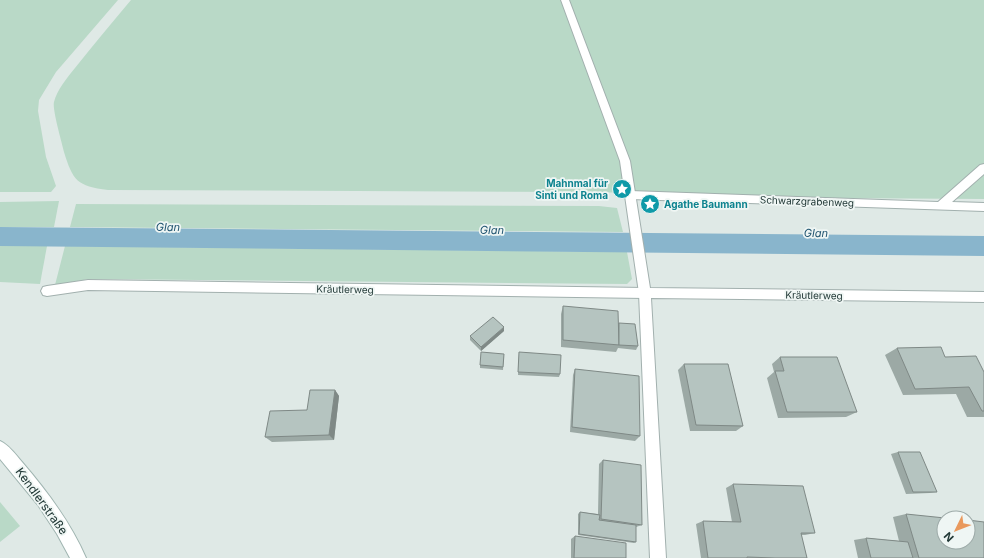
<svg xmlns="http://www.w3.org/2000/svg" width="984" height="558" font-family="Inter,sans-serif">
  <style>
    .green { fill: #b9d9c7 }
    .water { fill: #89b5cc }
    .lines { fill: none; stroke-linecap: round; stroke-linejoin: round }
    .lane-casing { stroke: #a2b0ae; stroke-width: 2 }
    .street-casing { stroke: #a2b0ae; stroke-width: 2 }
    .secondary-casing { stroke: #9fb4b0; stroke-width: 2 }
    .lane { fill: #fff; fill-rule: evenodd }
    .street { fill: #fff; fill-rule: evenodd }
    .secondary { fill: #fff; fill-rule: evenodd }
    .wall { fill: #9ca9a5 }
    .shaded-wall { fill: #7f8986 }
    .building { fill: #b5c4c0; stroke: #7f8986 }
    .labels { text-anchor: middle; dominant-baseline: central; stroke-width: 3.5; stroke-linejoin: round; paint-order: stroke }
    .culture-label { font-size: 10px; font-weight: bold; fill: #0d838f; stroke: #eff6f4; text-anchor: end }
    .street-label { font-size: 10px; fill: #213836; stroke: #eff6f4 }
    .water-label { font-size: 11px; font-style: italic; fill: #205470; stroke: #eff6f4 }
    .near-street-label { font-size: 12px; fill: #213836; stroke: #eff6f4 }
  </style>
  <rect width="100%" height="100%" fill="#dfe9e6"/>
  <g class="green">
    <path d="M0 0H118L56 72 39 100 38 111 46 157 56 186 51 192H0Z"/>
    <path d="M131 0H984V199L828 198 593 192 108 190C77 186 73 181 64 152 62 143 52 109 54 102 57 90 67 78 75 68 93 45 112 23 131 0Z"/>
    <path d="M59 201 54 227H0V202Z"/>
    <path d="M76 204 599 206 617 208 623 232 70 227Z"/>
    <path d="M0 246H47L40 284 0 282Z"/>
    <path d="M65 246 627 252 632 279 627 284 89 279 55 285Z"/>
    <path d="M0 502 20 526 0 542Z"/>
  </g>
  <path class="water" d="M0 227 984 236V256L0 246Z"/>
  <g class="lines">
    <g class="lane-casing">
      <g id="lane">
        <path d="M984 164V174L952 202 984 203V211L630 199 626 198 625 195 626 192 630 191 938 202 980 165Z"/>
        <path d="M88 280 645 288 649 289 651 293 649 297 645 298 88 290 47 296 43 295 41 291 43 287 47 286Z"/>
      </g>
    </g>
    <g class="street-casing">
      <path id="street" d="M561 0H569L630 161 650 288 984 292V302L651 298 666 558H650L639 293 620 161Z"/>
    </g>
    <g class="secondary-casing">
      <path id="secondary" d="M0 441C9 445 16 455 22 462 47 491 71 523 86 558H70L57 534 38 505 0 459Z"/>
    </g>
    <use href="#lane" class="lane"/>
    <use href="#street" class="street"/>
    <use href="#secondary" class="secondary"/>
  </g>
  <g class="wall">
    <path d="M563 306 619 323 638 346 636 350 618 348 616 352 561 347V314Z"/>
    <path d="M504 331 481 351 470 340V336Z"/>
    <path d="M897 348 945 357 984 372V417H967L956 394 903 395 885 355Z"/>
    <path d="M519 352 560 374 559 377 518 375Z"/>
    <path d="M504 354 503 370 480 368V365Z"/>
    <path d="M780 357 857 412 846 417 778 418 767 378 774 372 772 364Z"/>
    <path d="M684 364 743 426 736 431H690L678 370Z"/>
    <path d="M575 369 640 436 635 441 570 432 573 375Z"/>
    <path d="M335 390 339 396 334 440 272 442 265 437 307 410Z"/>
    <path d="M898 452 937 492 930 493 906 494 891 454Z"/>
    <path d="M603 460 642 525 636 527V542L634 543 578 535V514L580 512 598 514 599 464Z"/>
    <path d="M733 484 815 533 805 535H801L807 558H701L696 524 703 521 732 522 726 488Z"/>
    <path d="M906 514 984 558H858L854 540 866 538 899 541 893 517Z"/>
    <path d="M575 536 626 558H571V539Z"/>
  </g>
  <g class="shaded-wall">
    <path d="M504 327V331L481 351V347Z"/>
    <path d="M335 390 339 396 334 440 329 435Z"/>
  </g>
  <g class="building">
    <path d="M563 306 618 311 619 345 563 340Z"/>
    <path d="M493 317 504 327 481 347 470 336Z"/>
    <path d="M619 323 635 324 638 346 619 345Z"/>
    <path d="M941 347 945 357 976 356 984 372V411H982L969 387 915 389 897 348Z"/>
    <path d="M481 352 504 354 503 367 480 365Z"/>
    <path d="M519 352 561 355 560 374 518 372Z"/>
    <path d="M780 357H837L857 412H787L775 371H784Z"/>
    <path d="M684 364H728L743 426 696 425Z"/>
    <path d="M575 369 639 376 640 436 572 427Z"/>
    <path d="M310 390H335L329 435 265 437 270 411 307 410Z"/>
    <path d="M898 452H920L937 492H913Z"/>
    <path d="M603 460 641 465 642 525 601 519Z"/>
    <path d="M733 484 803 486 815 533H801L807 558H775L747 557V558H708L703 521 741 522Z"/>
    <path d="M580 512 600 515 599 520 636 525V542L579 534Z"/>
    <path d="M906 514 945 518H944V542H968V520L984 522V558H919Z"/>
    <path d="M575 536 626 543V558H574Z"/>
    <path d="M866 538 908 542 913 558H871Z"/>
  </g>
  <defs>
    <g id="sight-disc" transform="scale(1)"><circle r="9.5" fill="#0f9aa8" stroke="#eff6f4"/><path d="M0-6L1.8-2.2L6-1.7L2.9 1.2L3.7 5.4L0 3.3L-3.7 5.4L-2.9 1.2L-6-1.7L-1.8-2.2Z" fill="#fff"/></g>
  </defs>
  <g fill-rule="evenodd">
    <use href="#sight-disc" x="622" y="189"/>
    <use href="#sight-disc" x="650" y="204"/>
  </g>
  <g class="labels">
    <g class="culture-label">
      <text x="608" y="183">Mahnmal für<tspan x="608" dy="12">Sinti und Roma</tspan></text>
      <text x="664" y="204" text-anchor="start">Agathe Baumann</text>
    </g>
    <g class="street-label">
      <text transform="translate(807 201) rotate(2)">Schwarzgrabenweg</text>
      <text transform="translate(345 289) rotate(1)">Kräutlerweg</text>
      <text transform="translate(814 295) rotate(1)">Kräutlerweg</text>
    </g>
    <g class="water-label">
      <text transform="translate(168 227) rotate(1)">Glan</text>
      <text transform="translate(492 230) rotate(1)">Glan</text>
      <text transform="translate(816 233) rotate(1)">Glan</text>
    </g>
    <g class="near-street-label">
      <text transform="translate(42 501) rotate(54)">Kendlerstraße</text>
    </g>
  </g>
  <g transform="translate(956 530) rotate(227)"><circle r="19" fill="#eff6f4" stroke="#9daaa8"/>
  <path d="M0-3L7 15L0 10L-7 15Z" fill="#e9995d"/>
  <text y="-6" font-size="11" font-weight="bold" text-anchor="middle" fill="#213836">N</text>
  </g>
</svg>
